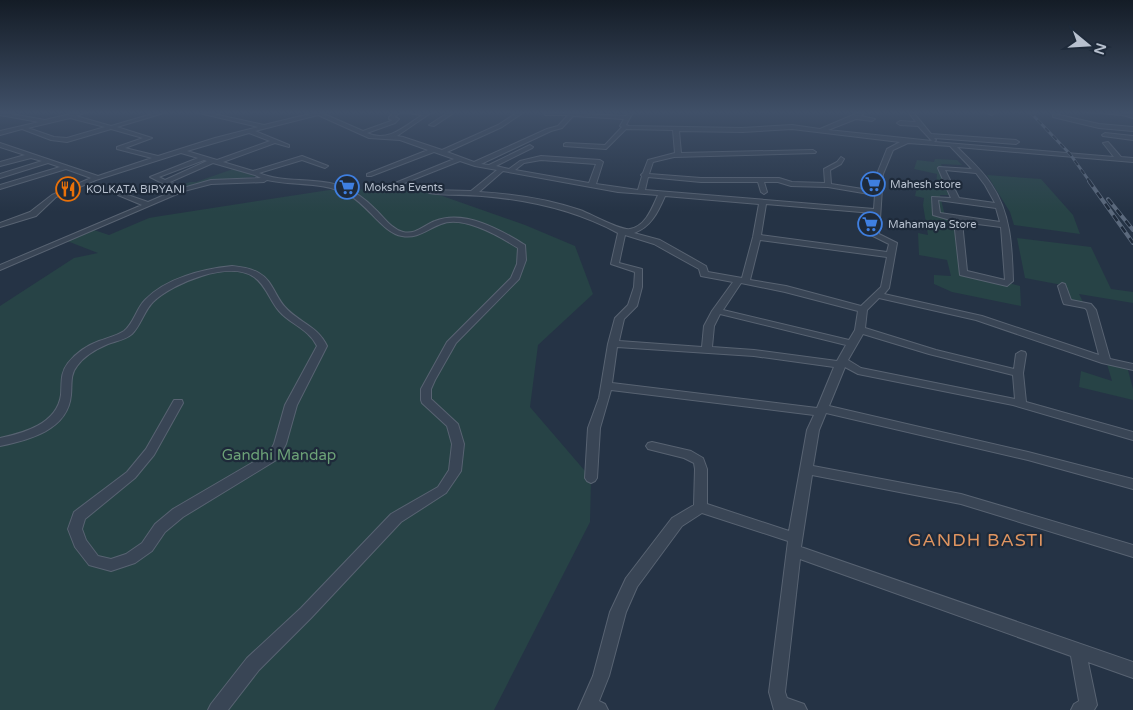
<svg xmlns="http://www.w3.org/2000/svg" width="1133" height="710" font-family="'Varela Round',sans-serif">
  <style>
    .green { fill: #274346 }
    .lines { fill: none; stroke-linecap: round; stroke-linejoin: round }
    .minor-casing { stroke: #586372; stroke-width: 2 }
    .minor { fill: #394555; fill-rule: evenodd }
    .rail-far1-casing { stroke: #5b697c; stroke-width: 3 }
    .rail-casing { stroke: #5b697c; stroke-width: 4 }
    .rail-far1 { stroke: #1e2a3a; stroke-width: 2; stroke-dasharray: 5.5; stroke-linecap: butt }
    .rail { stroke: #1e2a3a; stroke-width: 2.5; stroke-dasharray: 7; stroke-linecap: butt }
    .labels { text-anchor: middle; dominant-baseline: central; stroke-width: 4.5; stroke-linejoin: round; paint-order: stroke }
    .far-poi-label { font-size: 11px; fill: #b7c0ce; stroke: #1e2a3a; text-anchor: start }
    .near-park-label { font-size: 15px; fill: #6ca177; stroke: #1e2a3a }
    .near-quarter-label { font-size: 18px; letter-spacing: 1px; fill: #e09560; stroke: #1e2a3a }
  </style>
  <rect width="100%" height="100%" fill="#253345"/>
  <g class="green">
    <path d="M935 159 957 160 962 165 941 164 953 195H940L945 216 959 220 960 270 1020 286 1021 306 952 292 934 284V275L951 276 947 260 919 255 918 233 928 235 923 205 924 198 915 196 918 182 936 185 937 174 914 169 917 160 934 162Z"/>
    <path d="M233 169 260 176 203 183 179 189 175 187 190 182H196Z"/>
    <path d="M987 175 1041 179 1073 215 1080 234 1014 225 1010 212Z"/>
    <path d="M385 189 431 192 525 225 575 246 593 294 538 345 530 407 591 478 590 522 494 710H0V306L74 258 98 253 67 241 94 230 109 235 149 218 161 216 329 190Z"/>
    <path d="M1017 238 1091 247 1111 289 1133 292V303L1079 294 1083 302 1067 299 1062 285 1025 278Z"/>
    <path d="M1107 364 1128 370 1133 389V400L1079 387 1081 371 1112 381Z"/>
  </g>
  <g class="lines">
    <g class="minor-casing">
      <g id="minor">
        <path d="M0 112 45 120 79 112H88L76 116 111 126 159 112H167L117 127 152 138 125 148 158 156 215 138 258 127 195 112H205L264 125 318 112H327L324 114 363 131 391 121 392 120 389 119V117L395 112H400L395 117 399 119 395 123 367 133C388 143 405 126 422 115L401 112H432L397 136 403 137 442 150 498 125 518 112H524L502 127 447 152 474 162 547 129 558 126 568 115H545L543 112 626 116 628 114 625 112H633L626 125 629 126 742 128 792 125 820 129 860 112 863 114 861 116 875 119 872 121 856 119 828 130 932 141 918 126 900 125 897 123 900 121 916 122 908 112H913L931 134 1016 140 1019 142 1016 144 934 138 936 140 934 142 1114 157 1103 143 1108 142 1121 157 1133 158V162L957 147C969 159 982 170 991 184 1011 213 1012 247 1013 281L1007 286 960 275 954 221 933 215 932 197 951 198 938 168 939 167 972 169 950 146 908 143 893 150 883 174 879 234 897 243 889 288 884 294 982 316 1099 355 1087 310 1085 308 1064 304 1063 302 1058 286 1062 283 1065 284 1071 300 1091 304 1096 310 1110 359 1133 364V370L1102 363 976 320 879 298 867 310 865 328 936 350 1014 369 1016 354 1021 351 1025 352 1026 354 1023 373 1026 402 1133 432V440L1013 405 858 374 845 367 829 406 1028 452 1133 479V489L1028 460 826 413 819 430 813 466 961 494 1133 545V557L961 504 812 475 801 547 1133 662V678L1088 662 1097 705 1094 710H1071L1074 704 1079 701 1071 656 800 559 785 692 787 698 804 704 807 710H774L769 692 788 541 702 513 682 526 637 587 626 612 609 676 599 701 605 704 608 710H578L593 676 610 612 626 578 672 518 694 505 695 469 694 463 684 458 648 449 646 446 648 443 652 442 691 451 703 458 707 469V504L789 531 807 430 814 415 611 390 600 428 597 478 595 481 591 483 587 481 585 478 588 428 599 398 608 344 615 318 628 305 634 287 635 272 611 264 618 233C575 210 531 200 482 196 465 194 446 196 429 193L428 192 431 190 471 191 497 170 475 166 460 161 387 190H383V188L454 159 434 152 371 176H367V174L428 150 400 140 369 138 318 115 255 131 289 145V147L275 143 223 162 253 171 302 156 328 166 325 168 302 160 259 173C284 184 318 176 346 188 357 193 366 200 374 208 383 216 391 229 403 232 416 235 424 225 435 221 464 209 501 230 525 245L526 260 519 279 456 343 435 380 431 389V399L458 424 464 444 461 471 459 474 446 493 401 522 311 618 259 670 228 710H208L211 704 247 658 301 608 391 514 438 487 449 470 452 444 447 426 422 403 421 400V389L447 342 511 278 517 264 518 248C499 236 463 215 441 224 427 229 418 239 402 236 383 233 368 205 349 195 323 181 294 186 267 180L264 182 211 184 184 191 0 270V265L142 205 118 195V193H122L148 202 176 190 150 177 198 158 181 153 96 180 56 197 36 216 0 227V223L30 212 52 195 91 178 66 169 0 189V185L60 167 48 163 0 178V174L42 161 31 158 0 166V162L25 155 0 147V143L98 176 152 158 117 149V147L143 138 111 129 67 142 51 140 22 129 0 135V131L39 122 0 115ZM573 116 624 119 620 126 622 127 605 145 566 143 564 144V146L606 149 626 129 673 130 675 153 648 160 643 173 641 175 642 176 638 190 596 184 603 162 600 160 541 156 520 161 509 169 496 166 532 148 533 147 530 145 489 165 481 164 551 131 562 128ZM70 118 105 127 67 138 54 137 28 128ZM792 129 900 142 887 149 877 174 875 191 831 184 830 170 841 164 844 159 841 157 837 162 824 169 825 183 792 182 779 178H701L649 174 653 162 674 157 815 153 816 152 813 150 681 153 679 131 742 132ZM249 133 270 141 217 160 187 151ZM204 160 207 161 165 180 159 177ZM541 160 596 164 589 183 515 170 524 163ZM213 163 255 175 261 178 211 180 183 188 170 182ZM945 170 976 173 985 185 995 203 959 198ZM503 171 618 192 658 195C652 208 646 226 630 229 621 231 591 214 580 210 548 199 513 194 479 192ZM648 177 701 182H758L761 192 764 194 767 192 764 182H778L791 186 828 187 875 195 874 209 645 190ZM665 196 759 204 753 237 742 278 708 272 706 266 660 240 634 233C651 227 658 212 665 196ZM938 200 996 208 1000 222 940 213ZM766 204 873 213 871 235 889 244 887 252 761 235ZM962 222 1001 227 1005 280 967 271ZM625 235 654 244 699 269 701 276 733 282 712 311 704 326 702 347 619 341 624 319 637 306 642 287V269L619 263ZM760 240 887 257 881 287 861 306 786 286 750 280ZM741 283 785 292 858 311 855 330 849 340 723 310ZM720 314 846 345 837 361 754 350 712 347 714 326ZM863 334 929 354 1013 375 1015 399 861 368 848 360ZM617 347 754 356 834 367 817 408 612 383Z"/>
        <path d="M449 112H455L434 126 429 125Z"/>
        <path d="M984 112H994L995 113 992 115Z"/>
        <path d="M1086 112H1125L1133 114V118L1123 115Z"/>
        <path d="M1055 114 1099 124 1133 127V131L1099 128 1053 117V115Z"/>
        <path d="M1105 133 1133 136V140L1103 136 1102 135Z"/>
        <path d="M232 266C242 267 250 268 259 273 272 280 275 296 285 307 298 322 318 326 327 346L297 405 286 444 278 459 183 517 165 532 152 551 135 563 111 571 89 565 75 547 68 529 74 512 127 472 146 449 174 400H182L183 403 154 455 135 478 85 519 82 529 86 540 98 556 111 559 126 554 142 543 155 524 173 509 269 453 274 444 285 405 317 346C309 329 290 324 279 311 270 301 266 285 254 277 229 260 173 283 153 302 144 311 141 325 132 334 125 340 116 341 108 344 96 349 84 356 77 366 70 374 72 385 71 395 68 430 29 440 0 446V438C24 433 57 424 61 395 62 383 60 373 68 363 76 353 88 345 99 341 107 338 116 336 124 331 134 323 136 309 145 300 166 278 203 269 232 266Z"/>
      </g>
    </g>
    <use href="#minor" class="minor"/>
    <g class="rail-far1-casing">
      <path id="rail-far1" d="M1030 112 1070 154 1090 182"/>
    </g>
    <g class="rail-casing">
      <g id="rail">
        <path d="M1089 181 1133 243"/>
        <path d="M1108 199 1133 230"/>
      </g>
    </g>
    <use href="#rail-far1" class="rail-far1"/>
    <use href="#rail" class="rail"/>
  </g>
  <linearGradient id="sky" x2="0" y2="1"><stop stop-color="#141c26"/><stop offset="0.53" stop-color="#405068"/><stop offset="1" stop-color="#405068" stop-opacity="0"/></linearGradient>
  <rect width="1133" height="212" fill="url(#sky)"/>
  <defs>
    <g id="supermarket-ring" transform="scale(1.25)"><circle r="9.5" fill="#1e2a3a" stroke="#3f7fe0" stroke-width="1.5"/><path d="M-6-5.5h2.5l.6 2H6L4.5 2H-2.5L-4.4-4H-6ZM-1.5 3.2a1.3 1.3 0 1 0 .1 0ZM3 3.2a1.3 1.3 0 1 0 .1 0Z" fill="#3f7fe0"/></g>
    <g id="restaurant-ring" transform="scale(1.25)"><circle r="9.5" fill="#1e2a3a" stroke="#e8710a" stroke-width="1.5"/><path d="M-5-6h1v4h1v-4h1v4h1v-4h1v5L-1.5 .5V6h-2V.5L-5-1ZM5-6V6H3V1.5H1.5Q1.5-4 5-6Z" fill="#e8710a"/></g>
  </defs>
  <g fill-rule="evenodd">
    <use href="#supermarket-ring" x="873" y="184"/>
    <use href="#supermarket-ring" x="347" y="187"/>
    <use href="#restaurant-ring" x="68" y="189"/>
    <use href="#supermarket-ring" x="870" y="224"/>
  </g>
  <g class="labels">
    <g class="far-poi-label">
      <text x="890" y="184">Mahesh store</text>
      <text x="364" y="187">Moksha Events</text>
      <text x="86" y="189">KOLKATA BIRYANI</text>
      <text x="888" y="224">Mahamaya Store</text>
    </g>
    <g class="near-park-label">
      <text x="279" y="455">Gandhi Mandap</text>
    </g>
    <g class="near-quarter-label">
      <text x="976" y="540">GANDH BASTI</text>
    </g>
  </g>
  <g transform="translate(1088 45) rotate(108)" stroke="#1e2a3a" stroke-width="4" paint-order="stroke">
  <path d="M0-4L9 19L0 12L-9 19Z" fill="#b7c0ce"/>
  <text y="-8" font-size="14" font-weight="bold" text-anchor="middle" fill="#b7c0ce">N</text>
  </g>
</svg>
